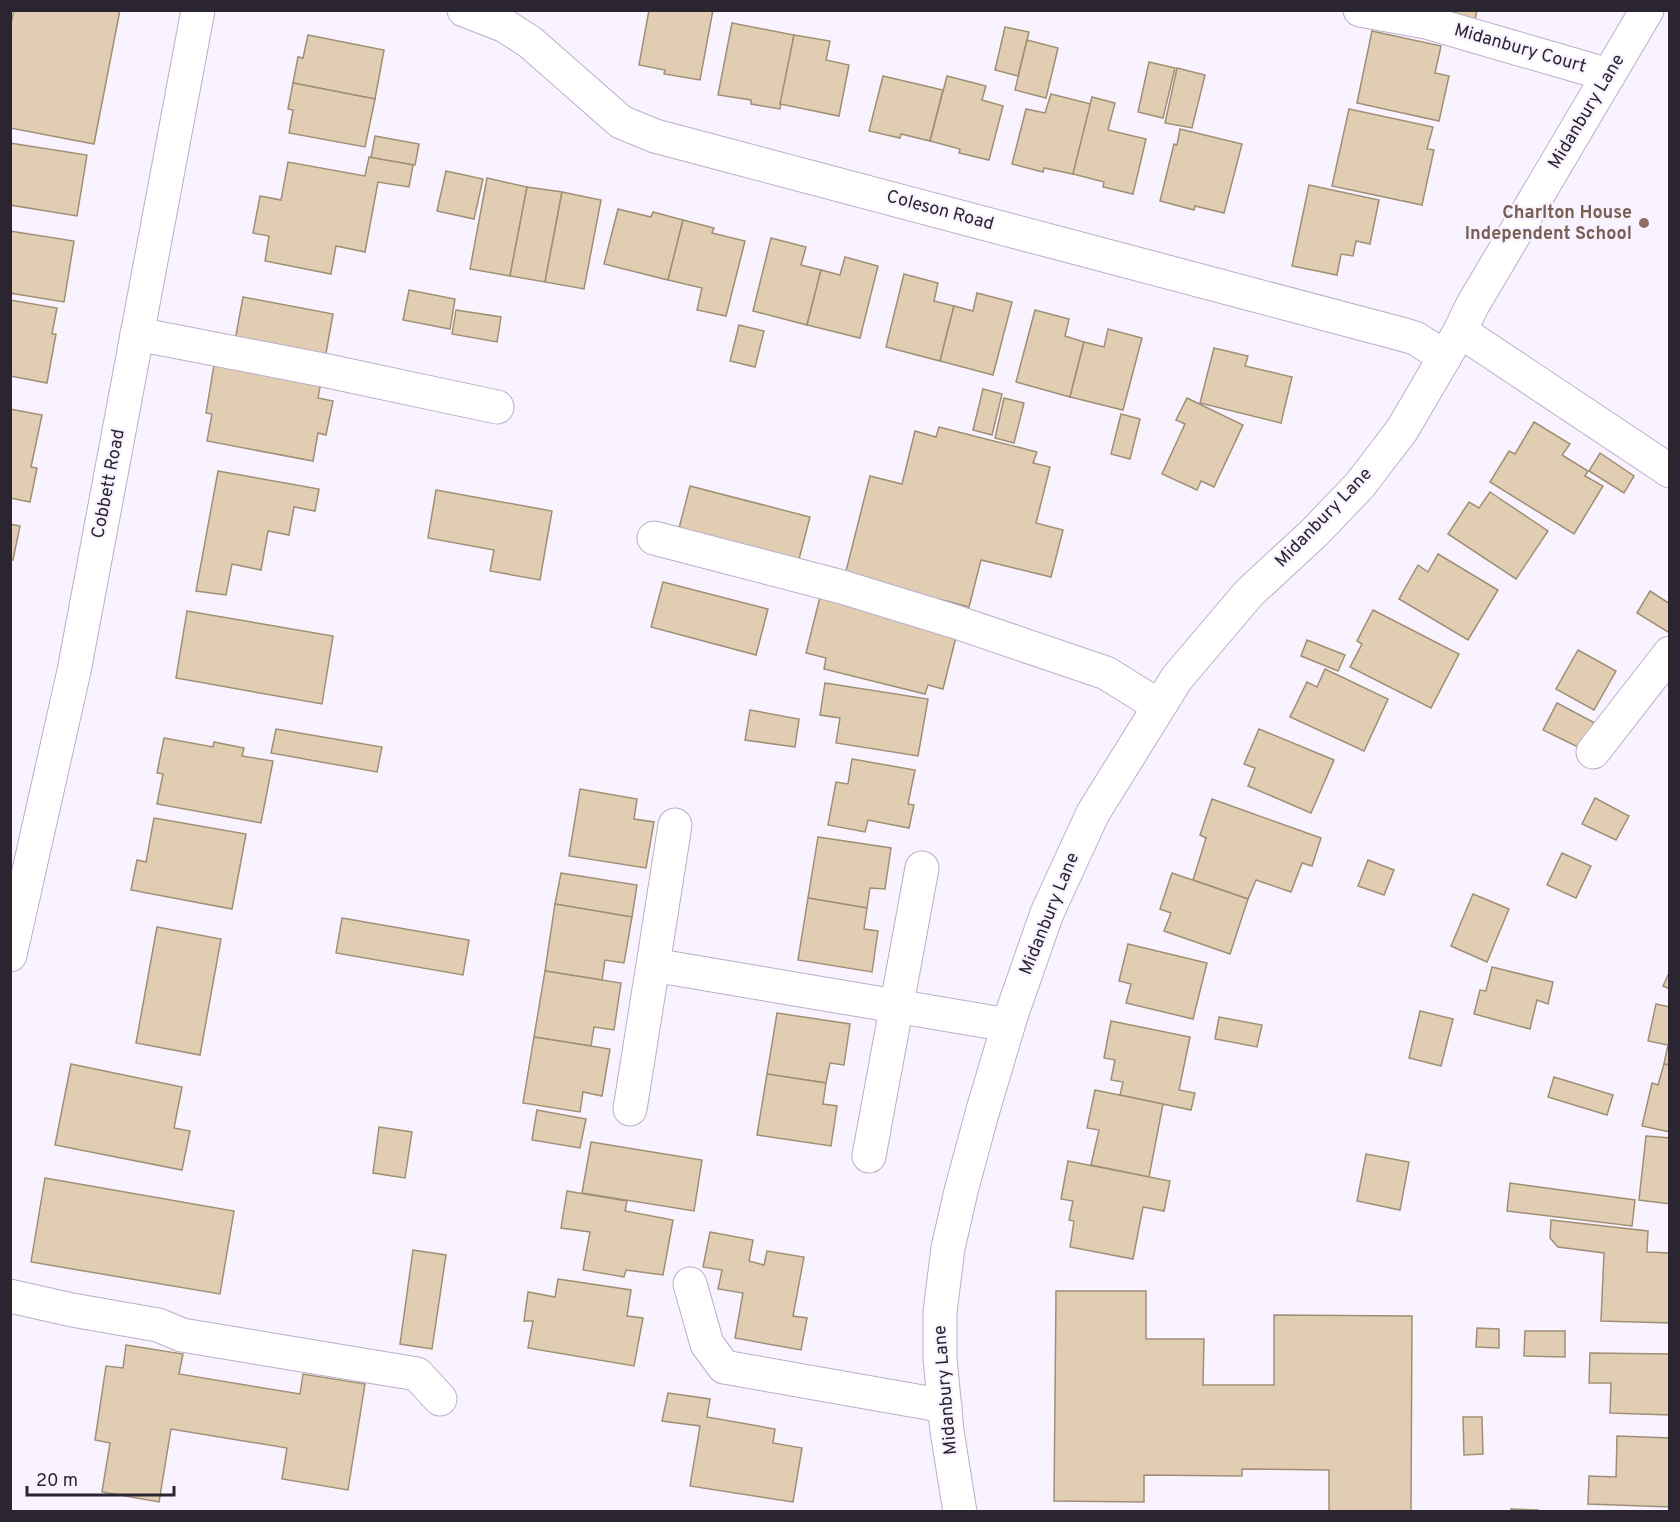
<svg xmlns="http://www.w3.org/2000/svg" width="1680" height="1522" font-family="Overpass,sans-serif">
  <style>
    .building { fill: #e0cdb2; stroke: #a08f75; stroke-width: 1.5 }
    .lines { fill: none; stroke-linecap: round; stroke-linejoin: round }
    .minor-casing { stroke: #bbaecb; stroke-width: 35 }
    .minor { stroke: #fff; stroke-width: 33 }
    .education-dot { fill: #8d6e63; stroke: #f8f3ff; stroke-width: 2 }
    .labels { text-anchor: middle; dominant-baseline: central; stroke-width: 4.5; stroke-linejoin: round; paint-order: stroke }
    .street-label { font-size: 18px; fill: #2a2531; stroke: #f8f3ff }
    .education-label { font-size: 18px; font-weight: bold; fill: #785e54; stroke: #f8f3ff; text-anchor: end }
  </style>
  <rect width="100%" height="100%" fill="#f8f3ff"/>
  <g class="building">
    <path d="M14 10H120L94 144 10 128V28Z"/>
    <path d="M649 10H713L700 80 664 74 665 70 639 65Z"/>
    <path d="M1430 10H1477L1475 20Z"/>
    <path d="M732 23 794 35 780 109 751 104V100L718 95Z"/>
    <path d="M1005 27 1029 32 1018 76 995 70Z"/>
    <path d="M1372 31 1441 46 1435 73 1449 76 1439 121 1357 103Z"/>
    <path d="M308 35 384 50 375 99 293 83 298 57 303 58Z"/>
    <path d="M794 35 830 41 826 60 849 65 839 116 780 104Z"/>
    <path d="M1027 40 1058 48 1046 98 1015 90Z"/>
    <path d="M1149 62 1175 68 1163 118 1138 112Z"/>
    <path d="M1177 68 1205 75 1192 128 1165 123Z"/>
    <path d="M883 76 943 90 930 141 901 134 900 138 869 131Z"/>
    <path d="M947 76 986 86 982 100 1003 106 989 160 959 153 960 149 930 141Z"/>
    <path d="M293 83 375 99 365 147 289 133 293 110 288 109Z"/>
    <path d="M1051 94 1091 104 1073 174 1044 168 1043 172 1012 164 1026 109 1045 113Z"/>
    <path d="M1092 97 1115 103 1108 130 1146 139 1133 194 1103 187 1104 182 1073 174Z"/>
    <path d="M1349 109 1433 127 1427 149 1434 150 1422 205 1332 186Z"/>
    <path d="M1180 129 1242 144 1224 213 1195 206 1194 210 1160 201 1174 144 1177 145Z"/>
    <path d="M375 136 419 144 415 165 371 158Z"/>
    <path d="M10 143 87 155 77 216 10 205Z"/>
    <path d="M369 157 413 165 409 187 378 182 365 252 336 246 331 274 265 261 269 236 253 233 260 196 281 200 288 162 365 176Z"/>
    <path d="M446 171 483 179 474 219 437 211Z"/>
    <path d="M487 178 527 187 510 276 470 269Z"/>
    <path d="M1309 185 1379 200 1370 244 1356 241 1353 256 1341 254 1337 275 1292 266Z"/>
    <path d="M527 187 562 192 545 282 510 276Z"/>
    <path d="M562 192 601 200 584 289 545 282Z"/>
    <path d="M618 209 651 217 653 212 683 220 668 280 604 264Z"/>
    <path d="M683 220 714 228 712 233 745 241 726 316 697 310 702 288 668 280Z"/>
    <path d="M10 231 74 241 64 302 10 293Z"/>
    <path d="M771 238 806 247 801 265 821 270 807 325 753 311Z"/>
    <path d="M845 257 878 266 860 338 807 325 821 270 840 275Z"/>
    <path d="M904 274 938 283 934 301 954 306 940 361 886 347Z"/>
    <path d="M409 290 455 299 450 329 403 320Z"/>
    <path d="M977 293 1012 302 993 375 940 361 954 306 973 311Z"/>
    <path d="M243 297 333 314 318 398 333 401 326 435 318 433 313 461 207 441 212 414 206 413 214 365 230 368Z"/>
    <path d="M10 300 57 308 52 334H56L47 383 10 376Z"/>
    <path d="M456 310 501 317 497 342 452 334Z"/>
    <path d="M1035 310 1069 319 1065 336 1084 342 1070 397 1016 382Z"/>
    <path d="M739 325 764 331 755 367 730 361Z"/>
    <path d="M1108 329 1142 338 1123 410 1070 397 1084 342 1104 347Z"/>
    <path d="M1214 348 1248 356 1245 366 1292 377 1281 423 1200 403Z"/>
    <path d="M983 389 1002 394 992 435 973 430Z"/>
    <path d="M1004 398 1024 403 1014 443 995 438Z"/>
    <path d="M1187 398 1243 425 1214 487 1201 481 1197 490 1162 474 1185 424 1176 420Z"/>
    <path d="M10 409 42 415 31 467 37 468 30 502 10 498Z"/>
    <path d="M1121 414 1140 419 1130 459 1111 454Z"/>
    <path d="M1534 422 1570 444 1562 455 1588 471 1585 476 1603 486 1574 534 1490 482 1509 451 1515 454Z"/>
    <path d="M939 427 1037 452 1033 463 1050 467 1036 523 1063 530 1051 577 981 560 969 607 942 600 934 632 956 637 943 689 928 685 925 694 824 669 826 658 806 653 820 597 842 587 870 476 902 484 915 431 936 437Z"/>
    <path d="M1600 453 1634 476 1624 493 1589 471Z"/>
    <path d="M218 471 319 489 315 511 294 507 289 535 268 531 261 570 232 564 226 595 196 591Z"/>
    <path d="M690 486 810 517 798 563 678 532Z"/>
    <path d="M436 490 552 511 540 580 490 571 494 550 428 538Z"/>
    <path d="M1490 492 1548 531 1516 579 1448 534 1469 502 1479 508Z"/>
    <path d="M10 524 20 526 13 560H10Z"/>
    <path d="M1438 554 1498 590 1468 640 1399 599 1418 565 1428 572Z"/>
    <path d="M663 582 768 609 756 655 651 627Z"/>
    <path d="M1650 591 1670 604V629L1668 632 1637 613Z"/>
    <path d="M1373 610 1459 654 1431 708 1350 667 1362 644 1357 641Z"/>
    <path d="M187 611 333 636 322 704 176 678Z"/>
    <path d="M1307 640 1345 655 1338 671 1301 656Z"/>
    <path d="M1578 650 1616 671 1594 710 1556 689Z"/>
    <path d="M1325 669 1388 699 1364 751 1290 717 1307 682 1317 687Z"/>
    <path d="M825 683 928 699 918 756 836 743 840 718 820 715Z"/>
    <path d="M1557 703 1595 723 1582 749 1543 730Z"/>
    <path d="M750 710 799 719 795 747 745 740Z"/>
    <path d="M276 729 382 747 377 772 271 753Z"/>
    <path d="M1259 729 1334 760 1311 813 1248 786 1255 768 1244 764Z"/>
    <path d="M164 738 213 747 214 742 244 748 242 756 273 761 261 823 157 804 163 774 157 773Z"/>
    <path d="M852 759 915 770 908 804 914 805 909 828 868 820 865 832 828 825 836 782 848 784Z"/>
    <path d="M580 789 637 799 634 819 654 822 646 868 569 856Z"/>
    <path d="M1595 798 1629 816 1616 840 1582 824Z"/>
    <path d="M1212 799 1321 838 1312 866 1302 863 1291 892 1256 880 1248 899 1193 880 1206 838 1200 835Z"/>
    <path d="M154 818 246 834 232 909 131 890 137 860 146 862Z"/>
    <path d="M818 837 891 848 885 889 870 888 867 908 808 898Z"/>
    <path d="M1562 853 1591 866 1576 898 1547 885Z"/>
    <path d="M1368 860 1394 870 1384 895 1358 886Z"/>
    <path d="M561 873 637 885 632 917 555 904Z"/>
    <path d="M1172 873 1248 899 1230 954 1164 931 1171 913 1160 909Z"/>
    <path d="M1473 894 1509 909 1487 962 1451 946Z"/>
    <path d="M808 898 867 908 864 929 878 931 872 972 798 960Z"/>
    <path d="M555 904 632 917 624 963 605 960 602 980 545 971Z"/>
    <path d="M342 918 469 940 463 975 336 953Z"/>
    <path d="M157 927 221 939 200 1055 136 1043Z"/>
    <path d="M1128 944 1207 963 1193 1019 1126 1003 1131 984 1119 981Z"/>
    <path d="M1492 967 1553 982 1548 1004 1537 1000 1530 1029 1474 1014 1480 990 1486 991Z"/>
    <path d="M545 971 621 983 614 1030 594 1027 591 1046 534 1037Z"/>
    <path d="M1670 971V989L1663 986Z"/>
    <path d="M1656 1004 1670 1007V1065L1664 1064 1668 1045 1648 1041Z"/>
    <path d="M1420 1011 1453 1019 1441 1066 1409 1058Z"/>
    <path d="M777 1013 850 1024 844 1065 830 1063 826 1083 767 1074Z"/>
    <path d="M1219 1017 1262 1025 1257 1047 1215 1039Z"/>
    <path d="M1111 1021 1190 1037 1179 1090 1195 1093 1191 1110 1120 1095 1123 1082 1111 1080 1115 1060 1104 1058Z"/>
    <path d="M534 1037 610 1049 602 1096 583 1092 580 1112 523 1103Z"/>
    <path d="M71 1064 182 1087 174 1128 190 1131 182 1170 55 1145Z"/>
    <path d="M1664 1064 1670 1065V1132L1642 1126 1652 1083 1658 1085Z"/>
    <path d="M767 1074 826 1083 823 1104 837 1106 831 1146 757 1135Z"/>
    <path d="M1554 1077 1613 1095 1607 1115 1548 1097Z"/>
    <path d="M1095 1090 1163 1104 1149 1177 1091 1165 1099 1130 1087 1128Z"/>
    <path d="M537 1110 586 1119 580 1148 532 1140Z"/>
    <path d="M379 1127 412 1132 405 1178 373 1173Z"/>
    <path d="M1646 1136 1670 1138V1204L1639 1200Z"/>
    <path d="M591 1142 702 1160 694 1211 582 1193Z"/>
    <path d="M1366 1154 1409 1162 1400 1210 1357 1201Z"/>
    <path d="M1068 1161 1170 1181 1164 1211 1143 1207 1133 1259 1070 1247 1074 1221 1069 1220 1073 1201 1061 1199Z"/>
    <path d="M45 1178 234 1211 220 1294 31 1262Z"/>
    <path d="M1510 1183 1635 1200 1632 1226 1507 1211Z"/>
    <path d="M567 1191 627 1201 625 1211 673 1220 663 1275 626 1270 624 1277 583 1270 590 1232 561 1228Z"/>
    <path d="M1551 1220 1648 1231 1647 1252 1670 1253V1323L1601 1321 1604 1253 1558 1247 1550 1238Z"/>
    <path d="M710 1232 753 1240 749 1261 764 1265 767 1251 804 1257 793 1316 807 1318 801 1350 735 1338 743 1293 718 1289 722 1270 703 1267Z"/>
    <path d="M413 1250 446 1255 432 1349 400 1344Z"/>
    <path d="M558 1279 631 1290 627 1316 643 1318 634 1366 528 1348 533 1321H524L528 1292 555 1297Z"/>
    <path d="M1056 1291H1146V1339H1204L1203 1385H1274V1315L1412 1316 1411 1512H1329V1470L1242 1469V1476L1144 1475V1502L1054 1501Z"/>
    <path d="M1477 1328 1499 1329V1348L1476 1347Z"/>
    <path d="M1525 1331H1565V1357L1524 1356Z"/>
    <path d="M126 1345 183 1354 179 1374 300 1394 303 1374 365 1384 348 1490 282 1479 287 1448 171 1429 159 1502 102 1492 110 1443 95 1440 106 1366 123 1368Z"/>
    <path d="M1590 1353 1670 1354V1415L1610 1413 1611 1383H1589Z"/>
    <path d="M668 1393 710 1399 707 1417 775 1429 773 1443 802 1448 793 1502 690 1486 700 1426 662 1421Z"/>
    <path d="M1463 1417H1482L1483 1454 1464 1455Z"/>
    <path d="M1617 1436 1670 1438V1507L1588 1504 1589 1476 1616 1477Z"/>
    <path d="M1511 1509 1539 1510 1511 1512Z"/>
  </g>
  <g class="lines">
    <g class="minor-casing">
      <g id="minor">
        <path d="M464 10 505 26 530 42 621 122 655 136 1401 334 1415 338 1445 357"/>
        <path d="M1360 10 1426 22 1609 75"/>
        <path d="M1460 331 1670 471"/>
        <path d="M137 334 323 370 497 407"/>
        <path d="M654 538 842 587 956 622 1106 673 1159 706"/>
        <path d="M1593 752 1670 653"/>
        <path d="M10 955 74 671 198 10"/>
        <path d="M653 965 675 825"/>
        <path d="M630 1109 653 965 1008 1025"/>
        <path d="M869 1156 922 868"/>
        <path d="M690 1284 707 1344 724 1367 945 1406"/>
        <path d="M10 1296 72 1310 158 1325 182 1335 417 1374 440 1399"/>
        <path d="M960 1512 947 1431 940 1359V1312L948 1248 961 1191 983 1110 1011 1016 1047 913 1093 813 1177 678 1249 593 1314 533 1360 485 1402 430 1460 331 1472 306 1647 10"/>
      </g>
    </g>
    <use href="#minor" class="minor"/>
  </g>
  <circle class="education-dot" cx="1644" cy="223" r="6"/>
  <g class="labels">
    <g class="street-label">
      <text transform="translate(1520 49) rotate(16)">Midanbury Court</text>
      <text transform="translate(1587 112) rotate(-59)">Midanbury Lane</text>
      <text transform="translate(940 211) rotate(15)">Coleson Road</text>
      <text transform="translate(109 484) rotate(-79)">Cobbett Road</text>
      <text transform="translate(1324 518) rotate(-46)">Midanbury Lane</text>
      <text transform="translate(1050 914) rotate(-68)">Midanbury Lane</text>
      <text transform="translate(946 1390) rotate(-95)">Midanbury Lane</text>
    </g>
    <g class="education-label">
      <text x="1632" y="213">Charlton House<tspan x="1632" dy="21">Independent School</tspan></text>
    </g>
  </g>
  <rect width="1680" height="1522" fill="none" stroke="#2a2531" stroke-width="24"/>
  <path d="M27 1486v9h147v-9" fill="none" stroke="#2a2531" stroke-width="3"/>
  <text x="36" y="1486" font-size="18" fill="#2a2531" stroke="#f8f3ff" stroke-width="4.5" paint-order="stroke">20 m</text>
</svg>
